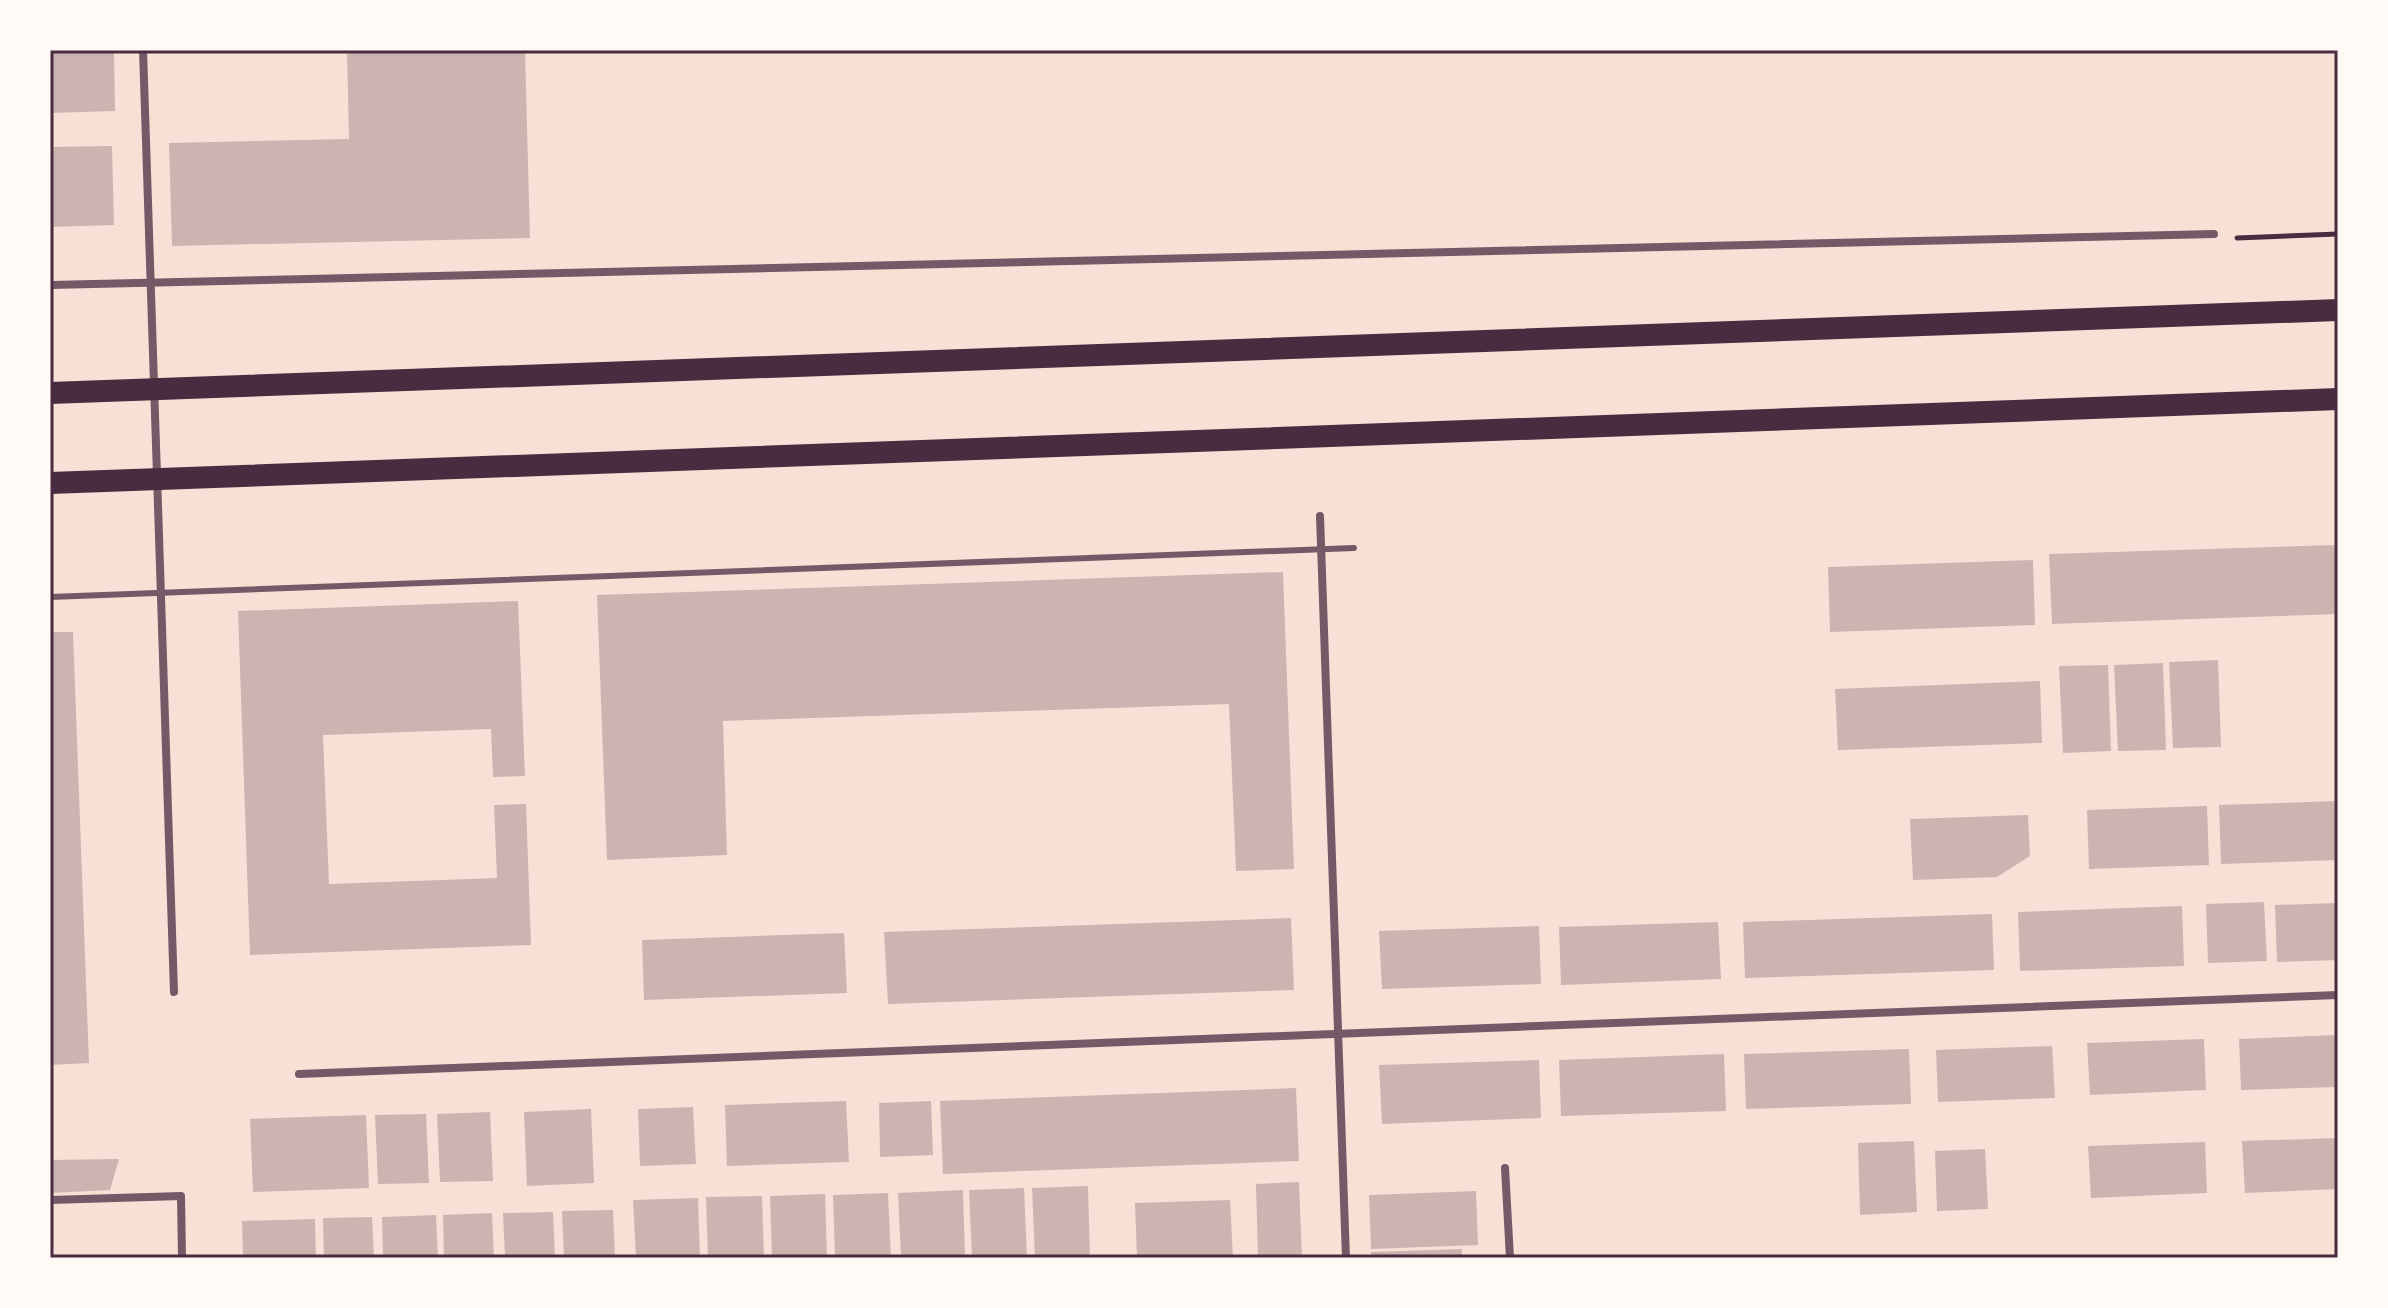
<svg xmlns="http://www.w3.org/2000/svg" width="2388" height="1308" font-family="Georgia,serif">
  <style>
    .building { fill: #ccb4b1 }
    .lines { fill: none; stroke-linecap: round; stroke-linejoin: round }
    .path { stroke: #4a2c40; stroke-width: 5 }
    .service { stroke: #755966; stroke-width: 6 }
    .minor { stroke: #755966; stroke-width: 8 }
    .trunk { stroke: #4a2c40; stroke-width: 22 }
    .neatline { fill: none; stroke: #4a2c40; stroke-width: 3 }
  </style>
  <rect width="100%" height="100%" fill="#f7e1d7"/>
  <g class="building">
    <path d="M50 50H114L115 111 50 113Z"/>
    <path d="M347 50H525L530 238 172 246 169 143 349 139Z"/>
    <path d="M112 146 114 225 50 227V147Z"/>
    <path d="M2335 545 2338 614 2052 624 2049 554Z"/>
    <path d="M2033 560 2035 625 1830 632 1828 567Z"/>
    <path d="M1283 572 1294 869 1236 871 1229 704 723 721 727 855 607 860 597 595Z"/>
    <path d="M518 601 525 776 493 777 491 729 323 735 329 884 497 878 494 805 526 804 531 945 250 955 238 611Z"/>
    <path d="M50 632H73L89 1063 50 1065Z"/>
    <path d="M2218 660 2221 747 2173 748 2169 662Z"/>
    <path d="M2163 663 2166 750 2118 751 2114 665Z"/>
    <path d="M2108 665 2111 751 2063 753 2059 666Z"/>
    <path d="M2040 681 2042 743 1838 750 1835 689Z"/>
    <path d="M2338 801V860L2221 864 2219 805Z"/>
    <path d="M2207 806 2209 865 2089 869 2087 810Z"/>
    <path d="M2028 815 2030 856 1997 877 1913 880 1910 819Z"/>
    <path d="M2264 902 2267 961 2208 963 2206 904Z"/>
    <path d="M2338 903V960L2277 962 2275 905Z"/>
    <path d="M2182 906 2184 966 2020 971 2018 912Z"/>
    <path d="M1992 914 1994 970 1745 978 1743 922Z"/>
    <path d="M1291 918 1294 990 888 1004 884 932Z"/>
    <path d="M1718 922 1721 979 1561 985 1559 927Z"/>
    <path d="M1539 926 1541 984 1382 989 1379 931Z"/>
    <path d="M844 933 847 993 644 1000 642 940Z"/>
    <path d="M2338 1035V1087L2241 1090 2239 1039Z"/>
    <path d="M2204 1039 2206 1090 2090 1095 2087 1043Z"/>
    <path d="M2052 1046 2055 1098 1938 1102 1936 1050Z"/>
    <path d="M1909 1049 1911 1104 1746 1109 1744 1054Z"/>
    <path d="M1724 1054 1726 1111 1561 1116 1559 1060Z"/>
    <path d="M1539 1060 1541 1118 1382 1124 1379 1065Z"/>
    <path d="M1296 1088 1299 1161 943 1174 940 1101Z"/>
    <path d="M846 1101 849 1162 727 1166 725 1105Z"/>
    <path d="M931 1101 933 1155 880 1157 879 1103Z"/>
    <path d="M693 1107 696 1164 640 1166 638 1109Z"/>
    <path d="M591 1109 594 1183 527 1186 524 1112Z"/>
    <path d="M490 1112 493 1181 440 1182 437 1114Z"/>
    <path d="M426 1114 429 1183 378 1184 375 1115Z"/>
    <path d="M366 1115 369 1188 253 1192 250 1119Z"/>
    <path d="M2338 1138V1189L2245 1193 2242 1141Z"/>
    <path d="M1914 1141 1917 1212 1860 1215 1858 1143Z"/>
    <path d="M2205 1142 2207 1193 2091 1198 2088 1146Z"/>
    <path d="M1985 1149 1988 1209 1937 1211 1935 1151Z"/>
    <path d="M119 1159 110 1190 50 1193V1160Z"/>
    <path d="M1299 1182 1302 1258H1258L1256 1184Z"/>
    <path d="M1088 1186 1090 1258H1035L1032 1188Z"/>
    <path d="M1024 1188 1027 1258H972L969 1190Z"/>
    <path d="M963 1190 965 1258H901L898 1193Z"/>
    <path d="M1476 1191 1478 1245 1371 1249 1369 1195Z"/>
    <path d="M888 1193 891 1258H835L833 1195Z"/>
    <path d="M825 1194 827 1258H772L770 1196Z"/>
    <path d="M762 1196 764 1258H708L706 1197Z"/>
    <path d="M698 1198 700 1258H636L633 1200Z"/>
    <path d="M1230 1200 1233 1258H1137L1135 1203Z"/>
    <path d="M613 1210 615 1258H564L562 1211Z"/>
    <path d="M553 1212 555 1258H505L503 1213Z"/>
    <path d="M492 1213 494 1258H444L443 1215Z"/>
    <path d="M436 1215 438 1258H383L382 1217Z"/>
    <path d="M372 1217 374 1258H324L323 1218Z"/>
    <path d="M315 1219 316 1258H243L242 1221Z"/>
    <path d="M1462 1249V1258H1371V1252Z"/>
  </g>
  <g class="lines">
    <path class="path" d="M2237 238 2338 234"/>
    <path class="service" d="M50 597 1354 548"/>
    <g class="minor">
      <path d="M143 50 174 992"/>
      <path d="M50 285 2214 234"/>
      <path d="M1320 516 1346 1258"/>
      <path d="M299 1074 2338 995"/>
      <path d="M1505 1168 1510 1258"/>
      <path d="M50 1200 181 1196 182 1258"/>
    </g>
    <g class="trunk">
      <path d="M50 393 2338 310"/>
      <path d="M50 483 2338 399"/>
    </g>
  </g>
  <rect width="2388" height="1308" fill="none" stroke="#fffaf5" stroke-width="104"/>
  <rect x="52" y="52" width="2284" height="1204" class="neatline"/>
</svg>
